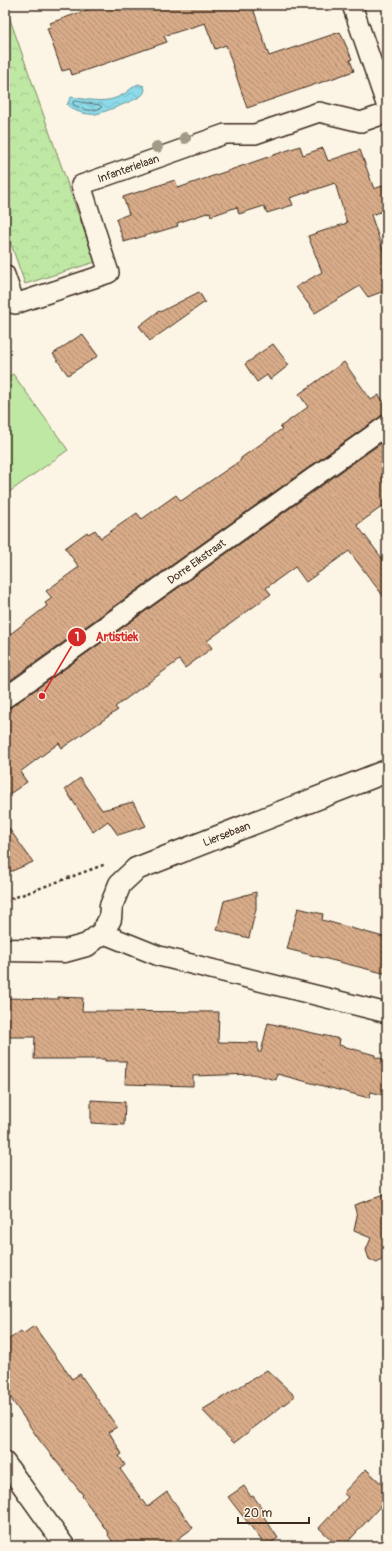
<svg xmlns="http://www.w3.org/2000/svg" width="392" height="1551" font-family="Pangolin,sans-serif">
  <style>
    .green { fill: #bfe8a4; stroke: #7d8961 }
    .forest { fill: url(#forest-crowns); stroke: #7d8961 }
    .water { fill: url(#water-waves); stroke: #6c9498 }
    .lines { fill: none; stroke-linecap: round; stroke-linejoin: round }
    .shore { stroke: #5b7070; stroke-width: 1 }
    .building { fill: url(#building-back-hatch); stroke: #3b2a1e }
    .minor-casing { stroke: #3b2a1e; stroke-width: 22 }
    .tertiary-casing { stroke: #3b2a1e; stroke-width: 25 }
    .path { stroke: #3b2a1e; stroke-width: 2.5; stroke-dasharray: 3 3; stroke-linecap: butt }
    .minor { stroke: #fcf5e5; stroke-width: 19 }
    .tertiary { stroke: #fcf5e5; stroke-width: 22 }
    .rail { stroke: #3b2a1e; stroke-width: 3; stroke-dasharray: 6 3; stroke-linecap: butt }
    .tree { fill: #a09a86 }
    .labels { text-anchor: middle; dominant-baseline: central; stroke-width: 3; stroke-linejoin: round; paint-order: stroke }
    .street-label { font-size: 11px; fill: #3b2a1e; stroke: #fcf5e5 }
    .leader { fill: none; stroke: #d62828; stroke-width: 1.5 }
    .callout-dot { fill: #d62828; stroke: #fcf5e5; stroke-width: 1.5 }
    .mark-label { font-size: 12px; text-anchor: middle; font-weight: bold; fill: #fff }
    .callout-label { font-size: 12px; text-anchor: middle; font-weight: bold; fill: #d62828; stroke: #fcf5e5; stroke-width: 3; stroke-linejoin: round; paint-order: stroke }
  </style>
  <defs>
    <pattern id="forest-crowns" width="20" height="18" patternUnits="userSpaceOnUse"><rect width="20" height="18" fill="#bfe8a4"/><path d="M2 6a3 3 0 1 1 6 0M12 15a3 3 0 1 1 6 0" fill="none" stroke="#a5c78d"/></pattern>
    <pattern id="water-waves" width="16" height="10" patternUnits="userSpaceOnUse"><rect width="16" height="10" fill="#8cdaea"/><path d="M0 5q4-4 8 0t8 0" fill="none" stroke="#7abbc8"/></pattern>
    <pattern id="building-back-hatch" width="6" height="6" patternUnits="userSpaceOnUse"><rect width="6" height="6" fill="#d8ac89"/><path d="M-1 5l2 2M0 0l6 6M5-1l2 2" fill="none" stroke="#b08c6f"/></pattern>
  </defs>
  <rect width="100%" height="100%" fill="#fcf5e5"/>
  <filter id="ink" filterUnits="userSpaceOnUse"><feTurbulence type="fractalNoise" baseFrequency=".025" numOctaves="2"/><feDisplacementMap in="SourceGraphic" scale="8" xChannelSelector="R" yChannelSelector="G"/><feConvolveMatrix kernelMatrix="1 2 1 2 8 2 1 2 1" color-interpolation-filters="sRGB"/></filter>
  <g filter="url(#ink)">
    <path class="green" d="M13 374 68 450 5 495V379Z"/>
    <path class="forest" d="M5 5 95 262 25 284 5 227Z"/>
    <path class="water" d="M138 84 144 86 145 90C144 92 144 94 142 95 139 99 102 113 96 114 86 115 75 112 67 105L70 98 72 97C89 100 107 104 122 95 128 92 132 87 138 84Z"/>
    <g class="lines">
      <path class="shore" d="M75 101 100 105 102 107C94 113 81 110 73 104V102Z"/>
    </g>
    <g class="building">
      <path d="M101 5H252L269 56 340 32 352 59 350 60 354 71 247 108 226 45 215 49 205 23 164 36 167 42 72 75 70 69 62 71 47 28 51 27 50 23Z"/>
      <path d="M300 146 303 155 323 148 328 161 360 150 374 189 387 184V210L371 215 387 262V290L368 297 360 286 315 313 296 287 322 272 308 236 347 223 335 183 290 198 293 205 267 213 264 206 239 214 237 207 211 216 210 212 177 223 178 226 124 242 116 219 129 214 123 197 175 180 178 188Z"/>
      <path d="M199 292 205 302 150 341 139 326 159 311 160 312Z"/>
      <path d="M82 334 98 356 68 375 53 354Z"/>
      <path d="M273 344 289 365 270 380 267 375 257 382 245 364 254 358V357Z"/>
      <path d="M344 362 371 400 379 395 387 407V414L381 416 5 684V638L47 606 45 603 52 598 46 591 79 567 65 548 87 532 88 534 95 530 101 538 137 513 142 519 176 495 181 501 241 460V458L282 429 280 427 308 407 299 394Z"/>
      <path d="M387 439V503L357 525 387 565V601L349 551 306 582 295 567 266 588 271 594 207 641 212 648 185 668 179 660 115 707 118 710 62 748 59 743 20 772 27 782 5 797V709L11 707Z"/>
      <path d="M80 778 102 810 133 802 146 826 118 835 108 821 93 832 65 789Z"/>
      <path d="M5 823 33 862 5 874Z"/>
      <path d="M256 892V909L249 938 217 930 224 901Z"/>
      <path d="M298 908 323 914 322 920 387 938V974L287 949Z"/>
      <path d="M58 997 83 998 82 1011 219 1012 218 1042 258 1043V1052H261L268 1023 340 1039 339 1045 375 1055V1057L387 1060V1096L371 1092 369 1098 277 1074 276 1080 253 1074 193 1076V1086L125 1084 126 1061H105V1059H34L35 1037H5V998L58 999Z"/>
      <path d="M91 1100 125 1102 124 1125 91 1123Z"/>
      <path d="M387 1194V1257L377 1263 369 1259 366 1250 371 1238 354 1231 357 1216 354 1205Z"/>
      <path d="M34 1326 72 1379 80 1374 117 1427 109 1432 122 1454 119 1456 125 1465 120 1469 147 1507 167 1492 193 1528 168 1546H116L108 1535 109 1534 82 1496 83 1495 40 1441 5 1390V1342L21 1331 23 1334Z"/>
      <path d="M267 1370 295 1396 234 1443 202 1410Z"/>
      <path d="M366 1469 387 1489V1499L344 1546H338L319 1528 348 1497 343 1493Z"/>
      <path d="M244 1486 251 1497 253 1496 265 1512 262 1514 278 1538 266 1546 228 1497Z"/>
    </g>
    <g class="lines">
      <g class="minor-casing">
        <g id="minor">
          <path d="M352 5 387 107"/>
          <path id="s1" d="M5 275 15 304 109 273 81 185 225 134H255L319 112 361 122 387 113"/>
          <path id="s2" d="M5 698 387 425"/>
          <path d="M102 933 159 956 387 1013"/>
          <path d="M5 1462 65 1546"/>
        </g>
      </g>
      <g class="tertiary-casing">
        <g id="tertiary">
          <path id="s3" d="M5 950 65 951 87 945 102 933 110 919 111 906 120 884 136 869 387 771"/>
        </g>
      </g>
      <path class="path" d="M5 901 106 864"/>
      <use href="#minor" class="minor"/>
      <use href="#tertiary" class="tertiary"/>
      <path class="rail" d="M385 5 387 12"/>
    </g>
    <g class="tree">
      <circle cx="185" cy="138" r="6"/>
      <circle cx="157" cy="147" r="6"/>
    </g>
  </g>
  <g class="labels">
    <g class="street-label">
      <text stroke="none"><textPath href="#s1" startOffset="272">Infanterielaan</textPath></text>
      <text stroke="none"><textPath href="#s2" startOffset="235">Dorre Eikstraat</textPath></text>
      <text stroke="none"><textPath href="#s3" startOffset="274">Liersebaan</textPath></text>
    </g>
  </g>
  <path class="leader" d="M42 696L77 637"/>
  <g class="callout-dot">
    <circle cx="42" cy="696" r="4"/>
    <circle cx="77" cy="637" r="10"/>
  </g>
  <g class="mark-label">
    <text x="77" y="641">1</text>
  </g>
  <g class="callout-label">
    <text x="117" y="641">Artistiek</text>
  </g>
  <rect width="392" height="1551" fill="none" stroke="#fcf5e5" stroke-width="20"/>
  <rect x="10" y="10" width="372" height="1531" fill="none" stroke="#3b2a1e" stroke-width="1.5" filter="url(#ink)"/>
  <path d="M238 1517v6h71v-6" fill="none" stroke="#3b2a1e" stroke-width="2"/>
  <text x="244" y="1517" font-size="12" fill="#3b2a1e" stroke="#fcf5e5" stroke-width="3" paint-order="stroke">20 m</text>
</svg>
